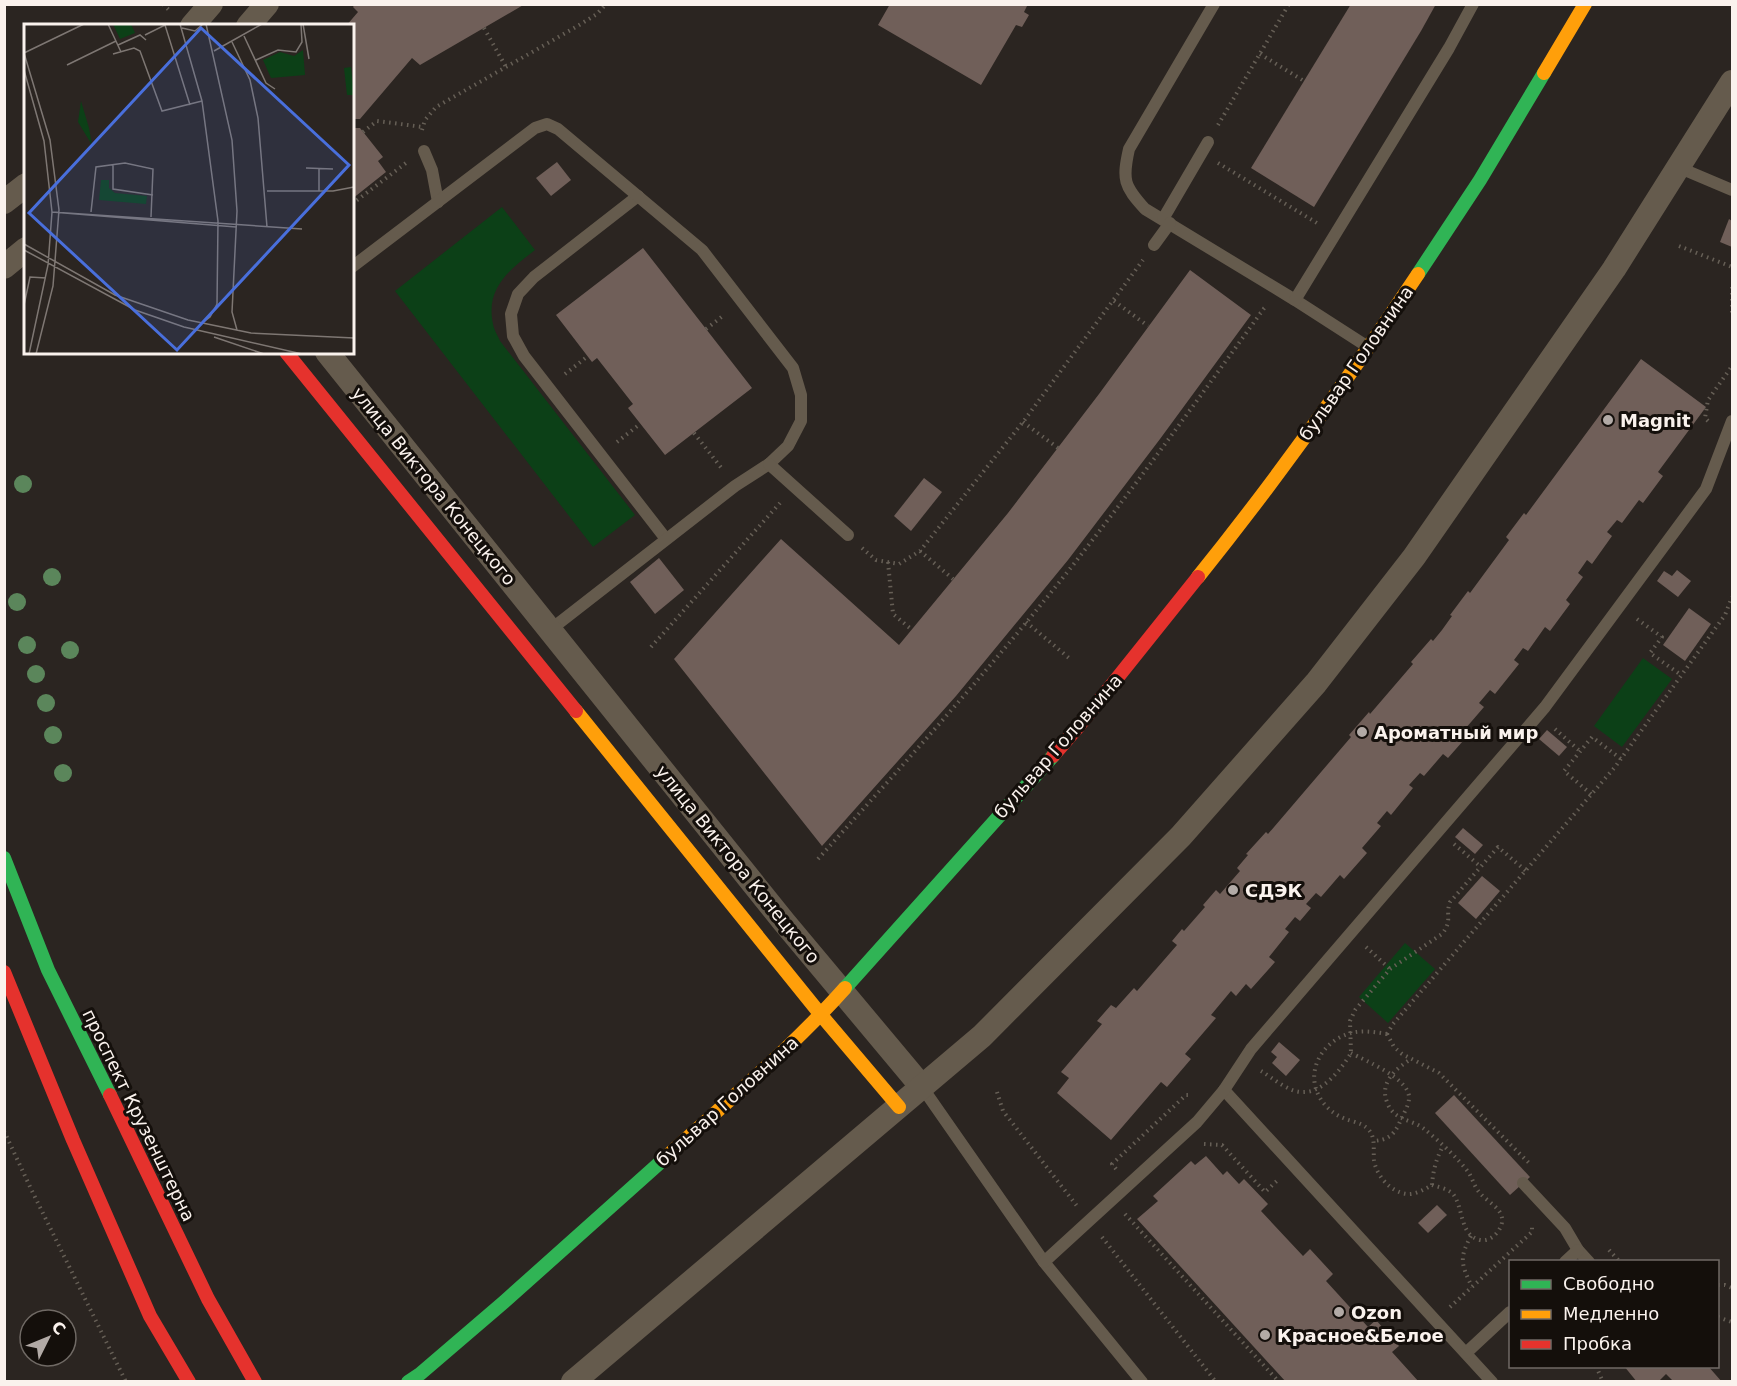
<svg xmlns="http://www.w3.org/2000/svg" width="1737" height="1386" font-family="'DejaVu Sans',sans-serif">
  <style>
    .green { fill: #0c4017 }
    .building { fill: #705f59 }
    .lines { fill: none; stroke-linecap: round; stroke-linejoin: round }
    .path { stroke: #665f56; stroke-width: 4; stroke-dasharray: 1.5 4.5; stroke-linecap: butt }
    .lane { stroke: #655b4d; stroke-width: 12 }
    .street { stroke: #655b4d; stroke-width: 24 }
    .fast { stroke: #30b455; stroke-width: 14 }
    .slow { stroke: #ff9f0a; stroke-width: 14 }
    .jam { stroke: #e5322d; stroke-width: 14 }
    .tree { fill: #5b865b }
    .poi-dot { fill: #b2aaa6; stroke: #140f0b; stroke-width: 2 }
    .labels { text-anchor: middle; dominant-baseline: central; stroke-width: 6; stroke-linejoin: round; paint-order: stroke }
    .street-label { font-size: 18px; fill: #faf2ed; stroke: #140f0b }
    .poi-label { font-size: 18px; font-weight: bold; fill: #faf2ed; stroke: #140f0b; text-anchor: start }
    .inset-road { fill: none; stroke: #7e7773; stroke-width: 1.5 }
    .view { fill: #496fdc; fill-opacity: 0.15; stroke: #496fdc; stroke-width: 3 }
    .inset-edge { fill: none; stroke: #faf2ed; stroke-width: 3 }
  </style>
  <rect width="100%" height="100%" fill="#2b2521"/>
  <g class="green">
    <path d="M502 207 535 250C511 269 485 287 493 324 494 330 498 336 500 341L635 515 593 547 395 291Z"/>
    <path d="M1643 658 1672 679 1622 747 1594 726Z"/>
    <path d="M1405 943 1435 969 1388 1023 1359 997Z"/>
  </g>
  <g class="building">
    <path d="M355 4H525L420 65 412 58 360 119H352V26H346L358 12 353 7Z"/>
    <path d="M890 4H1028L1024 12 1029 15 1022 27 1016 25 981 85 878 25Z"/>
    <path d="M1351 4H1436L1421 31 1314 207 1251 168Z"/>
    <path d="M352 128H360L383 157 378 161 386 172 352 199Z"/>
    <path d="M557 162 571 180 551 196 536 178Z"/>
    <path d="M1729 219 1732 221V247L1720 242Z"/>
    <path d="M643 248 752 388 665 455 628 408 633 404 597 358 592 362 556 315Z"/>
    <path d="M1190 270 1251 315 1160 439 1068 560 956 696 822 846 674 659 781 539 899 645 1008 513 1099 394Z"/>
    <path d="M1641 359 1706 407 1658 472 1663 476 1643 503 1639 500 1622 523 1617 520 1607 532 1612 536 1592 564 1587 560 1578 573 1583 577 1566 600 1570 604 1550 631 1545 627 1528 651 1523 648 1514 660 1519 664 1495 694 1490 690 1479 703 1484 707 1465 729 1470 733 1448 758 1443 754 1424 776 1420 773 1409 785 1413 788 1391 815 1387 811 1377 823 1381 826 1362 848 1367 853 1344 879 1340 875 1321 897 1316 893 1306 904 1311 908 1300 921 1295 917 1285 929 1289 932 1269 957 1275 962 1251 989 1246 984 1236 996 1231 991 1211 1015 1216 1018 1185 1054 1191 1059 1167 1087 1161 1082 1111 1140 1057 1093 1069 1078 1061 1072 1102 1024 1097 1021 1111 1005 1116 1008 1134 988 1137 991 1177 945 1172 941 1182 929 1184 931 1205 907 1203 905 1216 890 1220 894 1240 871 1237 868 1248 855 1246 854 1266 832 1268 834 1351 737 1349 735 1369 712 1370 714 1413 664 1411 662 1431 639 1433 641 1442 630 1452 616 1450 615 1468 591 1470 593 1509 540 1506 537 1524 513 1526 515Z"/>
    <path d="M924 478 942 492 911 531 894 516Z"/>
    <path d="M659 558 684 590 655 614 630 582Z"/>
    <path d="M1677 570 1691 581 1678 597 1657 581 1664 571 1672 576Z"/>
    <path d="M1689 608 1711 624 1685 661 1663 645Z"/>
    <path d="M1547 730 1567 747 1559 756 1539 739Z"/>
    <path d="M1463 828 1483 845 1475 854 1455 837Z"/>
    <path d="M1482 876 1500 891 1476 919 1458 903Z"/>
    <path d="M1279 1042 1300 1060 1286 1076 1272 1063 1277 1057 1271 1052Z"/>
    <path d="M1454 1095 1530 1177 1510 1195 1435 1113Z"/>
    <path d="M1206 1156 1223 1175 1227 1171 1239 1184 1244 1179 1268 1204 1261 1211 1303 1256 1310 1249 1333 1274 1326 1281 1368 1327 1376 1320 1399 1346 1392 1352 1419 1382H1286L1137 1219 1158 1201 1153 1196 1191 1161 1195 1165Z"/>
    <path d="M1437 1205 1447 1215 1428 1233 1418 1223Z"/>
    <path d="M1624 1366H1708L1722 1382H1674L1666 1374 1658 1382H1637Z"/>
  </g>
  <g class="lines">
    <g class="path">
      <path d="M163 4 171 12"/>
      <path d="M484 28 506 67"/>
      <path d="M1260 54 1304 81"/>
      <path d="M1218 125 1289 4"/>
      <path d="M422 130 425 120 436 107 576 27 597 14 606 4"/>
      <path d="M363 132 377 121 423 127"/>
      <path d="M1218 163 1317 223"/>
      <path d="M352 204 406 163"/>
      <path d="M1679 246 1732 267"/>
      <path d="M1732 287V313"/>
      <path d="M1114 301 1148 326"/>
      <path d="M706 329 724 315"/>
      <path d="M565 374 588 356"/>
      <path d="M1708 421 1705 418 1708 400 1732 366"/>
      <path d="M1023 422 1058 448"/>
      <path d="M694 433 723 470"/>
      <path d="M617 442 640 424"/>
      <path d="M862 548 876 560 899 564 920 551 1023 422 1143 260"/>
      <path d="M920 551 953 579"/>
      <path d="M888 562 893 614 911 629"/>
      <path d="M1637 619 1662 637 1650 653 1681 675"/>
      <path d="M1026 622 1069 658"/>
      <path d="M651 647 780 503"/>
      <path d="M1555 729 1581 752"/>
      <path d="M1591 794 1564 771 1592 737 1621 759"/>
      <path d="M1454 844 1481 867"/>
      <path d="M818 859C905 763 992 667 1073 565 1139 481 1202 394 1265 307"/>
      <path d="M1366 947 1390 969"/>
      <path d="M1387 1034C1375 1032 1363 1030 1351 1033 1321 1041 1303 1074 1322 1101 1329 1111 1340 1118 1352 1121 1358 1123 1363 1124 1368 1129 1376 1137 1373 1149 1374 1160 1376 1175 1390 1192 1407 1194 1415 1195 1425 1189 1432 1185 1439 1187 1448 1189 1453 1194 1464 1208 1459 1235 1480 1240 1489 1242 1498 1234 1501 1226 1507 1210 1488 1203 1480 1193 1475 1188 1473 1180 1469 1173 1458 1158 1438 1140 1423 1128 1410 1119 1393 1120 1387 1102 1379 1082 1397 1068 1411 1059"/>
      <path d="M1387 1034 1393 1024 1615 767 1725 615 1732 597"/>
      <path d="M1387 1034 1394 1047 1402 1054 1439 1073 1529 1163"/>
      <path d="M1351 1053C1366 1061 1410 1079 1409 1098 1409 1106 1402 1116 1399 1124 1393 1136 1387 1140 1373 1141"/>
      <path d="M1261 1071C1273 1078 1289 1093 1304 1092 1324 1092 1342 1068 1351 1053L1350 1021 1355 1010 1390 969 1442 934C1453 920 1445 916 1450 902L1498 847 1526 871"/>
      <path d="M997 1092 1003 1111 1077 1206"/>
      <path d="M4 1131 32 1191 126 1382"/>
      <path d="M1204 1144 1222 1145 1265 1192 1279 1179"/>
      <path d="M1116 1169 1112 1164 1186 1095H1191"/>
      <path d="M1432 1185C1433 1171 1436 1159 1443 1146"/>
      <path d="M1125 1214 1279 1382"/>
      <path d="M1471 1236C1459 1258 1461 1264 1472 1287"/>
      <path d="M1102 1237 1216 1382"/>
      <path d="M1609 1250 1620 1262"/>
      <path d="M1718 1285H1725L1732 1288"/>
      <path d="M1450 1307 1532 1232V1225"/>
      <path d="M1718 1317 1732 1322"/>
      <path d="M1596 1366 1603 1382"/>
    </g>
    <g class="lane">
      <path d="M1214 4 1129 149C1122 180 1124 186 1145 209L1295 300 1368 347"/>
      <path d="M424 151 432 170 438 202"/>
      <path d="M1680 168 1732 190"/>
      <path d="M638 196 534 277 518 294 511 314 513 336 524 356 666 539"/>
      <path d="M1163 219 1208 142"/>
      <path d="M1154 245 1170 223"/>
      <path d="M352 267 535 128 547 124 558 129 702 250 793 368 801 395V421L788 446 769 464 735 486 550 630"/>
      <path d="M1295 300 1449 48 1473 4"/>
      <path d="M769 464 848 535"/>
      <path d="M922 1087 1044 1262 1142 1382"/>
      <path d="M1224 1090 1492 1382"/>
      <path d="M1523 1183 1565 1228 1578 1250 1589 1262"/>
      <path d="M1044 1262 1197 1122 1224 1090 1251 1049 1545 707 1706 489 1732 421"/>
      <path d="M1565 1262 1578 1250"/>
      <path d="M1466 1353 1510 1312"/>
    </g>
    <g class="street">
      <path d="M192 26 211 4"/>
      <path d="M248 26 267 4"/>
      <path d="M4 202 26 185"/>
      <path d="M4 267 26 249"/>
      <path d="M327 352 784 922 922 1087"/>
      <path d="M573 1382 982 1036 1181 836 1316 683 1414 557 1614 269 1732 82"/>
    </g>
    <g class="fast">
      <path d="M1418 274 1480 180 1544 73"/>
      <path d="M4 858 48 970 110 1095"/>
      <path d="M845 988 1053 756"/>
      <path d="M408 1382 420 1374 504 1302 664 1159"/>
    </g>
    <g class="slow">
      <path d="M1544 73 1585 4"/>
      <path d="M1198 577C1276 480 1349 378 1418 274"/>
      <path d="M576 711 821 1015 899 1107"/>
      <path d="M664 1159C725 1103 790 1050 845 988"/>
    </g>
    <g class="jam">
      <path d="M286 352 576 711"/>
      <path d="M1053 756 1078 727 1198 577"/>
      <path d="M4 972 73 1140 150 1316 189 1382"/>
      <path d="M110 1095 208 1299 255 1382"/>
    </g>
  </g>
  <g class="tree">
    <circle cx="23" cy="484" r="9"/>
    <circle cx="52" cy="577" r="9"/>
    <circle cx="17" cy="602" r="9"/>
    <circle cx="27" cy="645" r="9"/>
    <circle cx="70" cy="650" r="9"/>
    <circle cx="36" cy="674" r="9"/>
    <circle cx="46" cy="703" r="9"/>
    <circle cx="53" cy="735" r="9"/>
    <circle cx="63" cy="773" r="9"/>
  </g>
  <g class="poi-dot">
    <circle cx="1608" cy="420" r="6"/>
    <circle cx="1362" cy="732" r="6"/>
    <circle cx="1233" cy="890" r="6"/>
    <circle cx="1339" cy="1312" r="6"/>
    <circle cx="1265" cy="1335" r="6"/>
  </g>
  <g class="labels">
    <g class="street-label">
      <text transform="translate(1356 363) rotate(-55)">бульвар Головнина</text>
      <text transform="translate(434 486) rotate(51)">улица Виктора Конецкого</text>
      <text transform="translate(1058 746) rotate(-49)">бульвар Головнина</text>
      <text transform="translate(738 864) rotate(51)">улица Виктора Конецкого</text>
      <text transform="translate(727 1101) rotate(-42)">бульвар Головнина</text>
      <text transform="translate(139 1115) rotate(64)">проспект Крузенштерна</text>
    </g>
    <g class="poi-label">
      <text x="1620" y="420">Magnit</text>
      <text x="1374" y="732">Ароматный мир</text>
      <text x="1245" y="890">СДЭК</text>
      <text x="1351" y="1312">Ozon</text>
      <text x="1277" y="1335">Красное&amp;Белое</text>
    </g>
  </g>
  <g transform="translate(24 24)">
    <rect width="330" height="330" fill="#2b2521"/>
    <path d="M89 0H107L111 9 96 15ZM279 26 281 51 247 54 239 36 256 28 270 32ZM327 43 330 71H323L320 44ZM57 77 65 104 68 121 54 98ZM77 156H85V164L91 169 123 172 122 180 75 176Z" fill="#0c4017"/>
    <path class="inset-road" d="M84 0 97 28M156 0 178 77 194 197 193 280 186 293 178 299M182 0 208 116 213 187 208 288 213 306M279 0 285 35M158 4 171 7 179 0M121 11 141 1 166 81M220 12 242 59 251 65M208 18 226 56 234 94 243 203M94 21 116 11 122 16M190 27 238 0M0 29 26 116 35 186 29 262 12 330M0 29 60 0M89 30 110 24 116 27 138 87 178 77M232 36 254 26 272 28 278 18 277 0M43 41 92 17M0 46 20 117 28 188 24 241 5 330M89 140V165L129 171M282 144 309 145M243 167H309L330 163M295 167V145M67 188 72 143 101 139 129 145 127 193M212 203 28 188 278 205M0 220 91 271 164 296 227 309 330 314M0 226 111 286 160 303 278 330M0 281 6 253 22 254M190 313 240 330"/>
    <path class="view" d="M177 4 325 141 153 326 5 189Z"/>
    <rect width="330" height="330" class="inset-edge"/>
  </g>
  <rect width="1737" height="1386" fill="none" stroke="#faf2ed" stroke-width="12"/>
  <rect x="1509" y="1260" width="210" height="108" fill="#140f0b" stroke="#706a65" stroke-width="1.5"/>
  <rect x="1521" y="1280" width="30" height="9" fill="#30b455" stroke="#706a65" stroke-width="1.5"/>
  <text x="1563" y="1290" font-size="18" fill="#faf2ed">Свободно</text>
  <rect x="1521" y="1310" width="30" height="9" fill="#ff9f0a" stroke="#706a65" stroke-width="1.5"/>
  <text x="1563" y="1320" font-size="18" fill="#faf2ed">Медленно</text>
  <rect x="1521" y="1340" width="30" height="9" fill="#e5322d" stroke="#706a65" stroke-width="1.5"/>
  <text x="1563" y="1350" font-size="18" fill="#faf2ed">Пробка</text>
  <g transform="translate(48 1338) rotate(47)"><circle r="28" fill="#140f0b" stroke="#706a65" stroke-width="1.5"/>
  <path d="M0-4.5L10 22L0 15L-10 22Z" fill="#b2aaa6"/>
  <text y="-9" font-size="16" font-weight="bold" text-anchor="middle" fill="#faf2ed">С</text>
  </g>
</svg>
